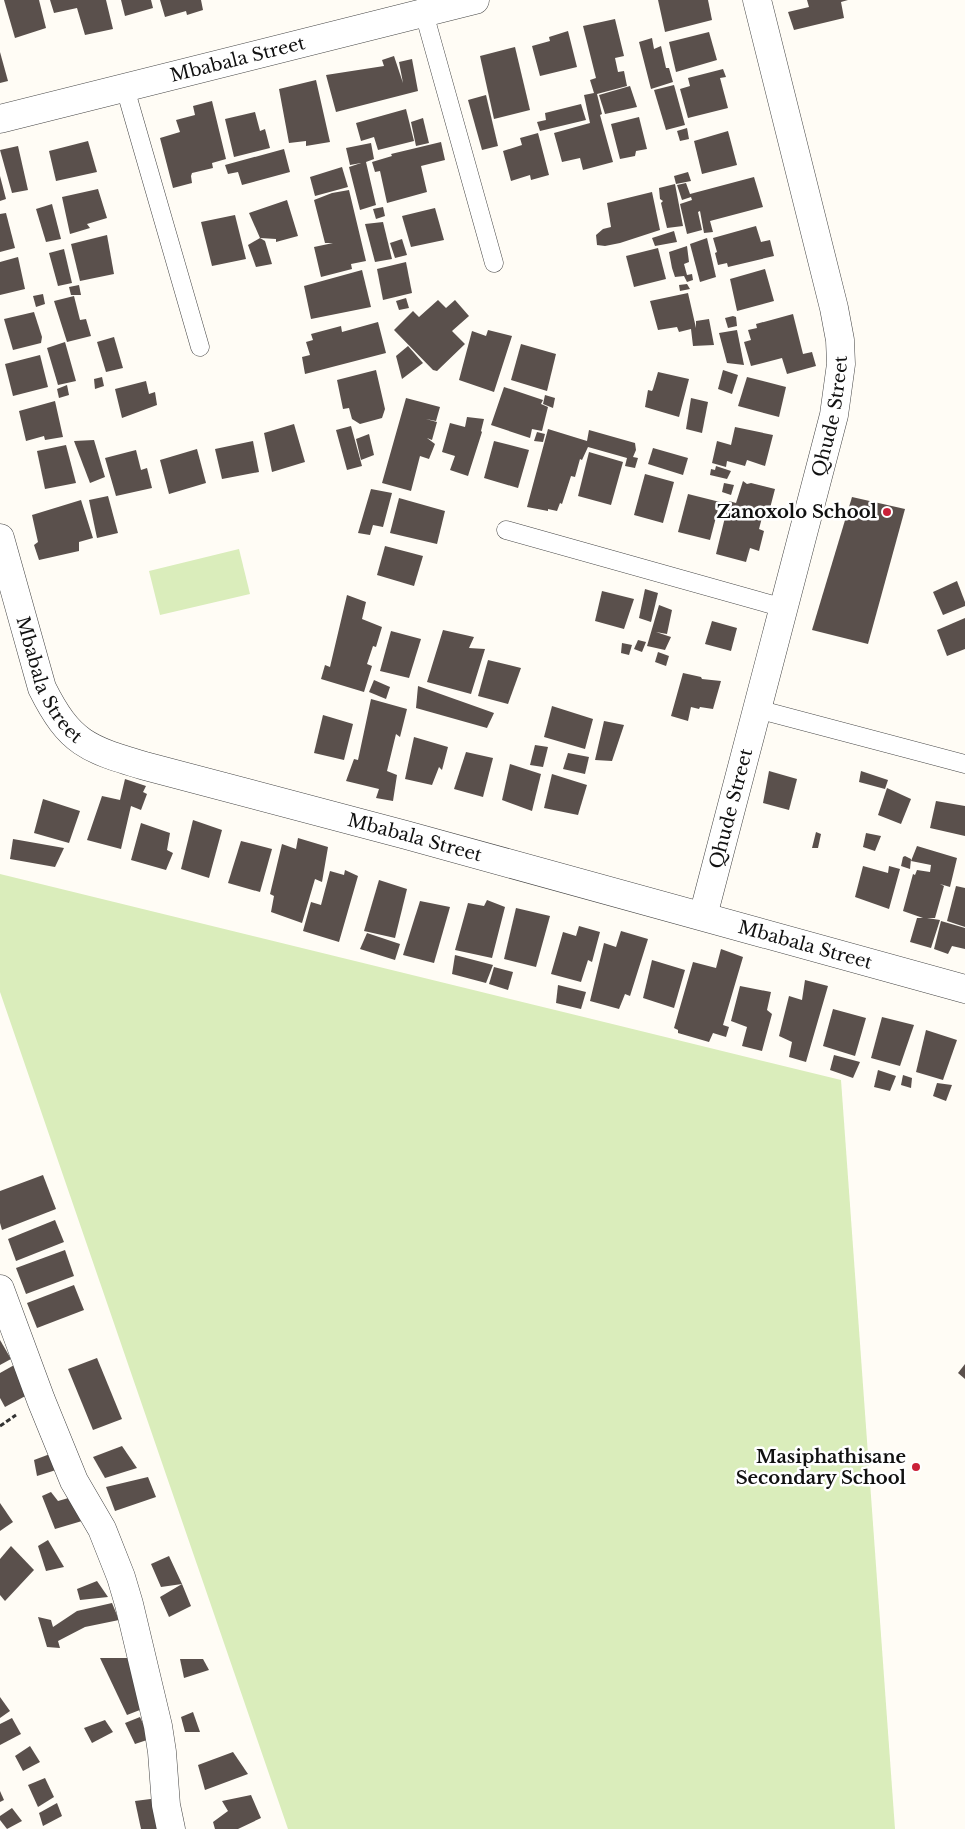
<svg xmlns="http://www.w3.org/2000/svg" width="965" height="1829" font-family="'Libre Baskerville',serif">
  <style>
    .green { fill: #daedbb }
    .building { fill: #5a504c }
    .lines { fill: none; stroke-linecap: round; stroke-linejoin: round }
    .service-casing { stroke: #444; stroke-width: 19 }
    .minor-casing { stroke: #444; stroke-width: 29 }
    .path { stroke: #333; stroke-width: 3; stroke-dasharray: 5 2.5; stroke-linecap: butt }
    .service { stroke: #fff; stroke-width: 18 }
    .minor { stroke: #fff; stroke-width: 28 }
    .poi-dot { fill: #ca2038; stroke: #fff; stroke-width: 2 }
    .labels { text-anchor: middle; dominant-baseline: central; stroke-width: 5; stroke-linejoin: round; paint-order: stroke }
    .street-label { font-size: 18px; fill: #111; stroke: #fff }
    .poi-label { font-size: 18px; font-weight: bold; fill: #111; stroke: #fff; text-anchor: end }
  </style>
  <rect width="100%" height="100%" fill="#fffcf5"/>
  <g class="green">
    <path d="M239 549 250 594 160 615 149 571Z"/>
    <path d="M0 874 841 1080 895 1829H288L0 992Z"/>
  </g>
  <g class="building">
    <path d="M4 0H39L46 28 15 38Z"/>
    <path d="M50 0H106L113 29 85 35 77 8 54 13Z"/>
    <path d="M121 0H151L153 8 125 16Z"/>
    <path d="M160 0H201L203 10 187 15 186 11 165 17Z"/>
    <path d="M658 0H708L712 20 665 32Z"/>
    <path d="M807 0H848L841 2 844 18 794 30 788 12 809 7Z"/>
    <path d="M615 19 624 56 615 58 618 72 624 71 627 86 597 94 602 114 600 115 613 162 583 170 580 158 562 162 554 133 590 123 584 95 594 93 590 80 596 78 583 26Z"/>
    <path d="M568 31 577 67 540 76 532 46 550 41 549 37Z"/>
    <path d="M709 32 717 60 676 72 669 42Z"/>
    <path d="M652 38 654 49 661 46 666 68H669L673 82 651 89 639 42Z"/>
    <path d="M515 47 530 110 494 119 480 56Z"/>
    <path d="M0 52 8 81 0 83Z"/>
    <path d="M394 56 403 83 399 62 412 59 418 91 336 112 326 75 384 66 382 60Z"/>
    <path d="M723 69 726 77 720 78 728 108 688 118 680 89 690 86 688 78Z"/>
    <path d="M316 80 330 142 306 146V141L289 143 279 89Z"/>
    <path d="M674 85 685 125 666 130 654 90Z"/>
    <path d="M630 86 637 107 605 114 599 95Z"/>
    <path d="M486 95 498 146 482 150 468 100Z"/>
    <path d="M212 101 226 159 212 163 213 168 192 173 191 176 192 183 173 188 160 138 180 132 176 120 195 115 193 106Z"/>
    <path d="M581 104 586 120 540 131 537 122 546 120 545 113Z"/>
    <path d="M406 109 414 141 378 150 374 137 361 141 356 123Z"/>
    <path d="M255 112 260 131 265 129 270 148 234 157 225 119Z"/>
    <path d="M639 117 647 149 636 151 635 156 620 159 611 124Z"/>
    <path d="M423 118 429 143 416 146 411 122Z"/>
    <path d="M687 128 689 139 680 141 677 131Z"/>
    <path d="M728 131 737 165 702 174 694 141Z"/>
    <path d="M538 133 549 175 531 180 530 175 511 181 503 151 522 145 520 138Z"/>
    <path d="M88 141 97 172 56 181 49 151Z"/>
    <path d="M441 142 445 160 421 166 427 192 387 203 380 171 375 172 372 162 392 156 391 154Z"/>
    <path d="M371 143 374 159 366 162 376 205 360 210 349 167 361 163 350 165 346 148Z"/>
    <path d="M18 146 28 190 12 193 0 150Z"/>
    <path d="M284 149 290 172 242 185 238 172 228 174 225 165Z"/>
    <path d="M342 167 348 187 315 196 310 177Z"/>
    <path d="M688 172 691 181 676 184 674 176Z"/>
    <path d="M0 176 6 199 0 201Z"/>
    <path d="M754 177 763 207 710 221 713 232 704 233 700 211 698 212 702 230 687 234 680 204 692 200 691 197 682 200 677 185 686 183 690 194Z"/>
    <path d="M675 184 683 226 667 228 661 203 663 201 660 199 659 188Z"/>
    <path d="M98 189 107 218 87 224 90 228 70 234 62 197Z"/>
    <path d="M349 190 366 261 351 264 352 269 321 277 314 247 333 243H325L314 200 332 193Z"/>
    <path d="M652 192 660 230 620 243 605 246 597 245 596 235 603 229 611 227 607 203Z"/>
    <path d="M287 200 298 236 276 242V239L260 238 249 213Z"/>
    <path d="M52 204 61 239 46 242 36 209Z"/>
    <path d="M383 207 385 216 376 219 373 209Z"/>
    <path d="M435 208 444 240 411 247 402 216Z"/>
    <path d="M6 213 15 248 0 252V214Z"/>
    <path d="M235 215 246 259 212 266 201 222Z"/>
    <path d="M383 222 392 259 375 262 365 224Z"/>
    <path d="M756 226 761 242 770 240 774 256 728 267 727 263 718 265 715 253 717 252 713 238Z"/>
    <path d="M674 231 677 242 655 246 652 238Z"/>
    <path d="M107 235 114 274 80 281 71 244Z"/>
    <path d="M260 238 265 241 272 264 256 267 248 245Z"/>
    <path d="M707 238 716 277 700 282 690 244Z"/>
    <path d="M402 239 407 255 395 258 390 243Z"/>
    <path d="M687 246 689 262 684 264 687 275 692 274 693 280 687 282 684 276 675 277 672 268 669 252Z"/>
    <path d="M658 248 666 279 634 287 626 256Z"/>
    <path d="M64 249 72 283 58 286 49 253Z"/>
    <path d="M18 257 25 289 0 295V262Z"/>
    <path d="M406 262 412 293 383 300 377 269Z"/>
    <path d="M765 269 774 301 737 311 730 279Z"/>
    <path d="M362 270 371 307 311 319 304 286Z"/>
    <path d="M79 285 81 295H71L69 287Z"/>
    <path d="M679 285 687 284 690 289 680 291Z"/>
    <path d="M688 293 696 328V321L709 319 714 345 693 346 691 329 679 332 677 327 658 330 650 301Z"/>
    <path d="M43 294 45 304 36 307 33 296Z"/>
    <path d="M74 296 80 320 86 319 91 336 67 342 54 301Z"/>
    <path d="M406 298 409 308 399 310 396 301Z"/>
    <path d="M438 300 446 308 455 300 469 316 452 331 465 344 437 371 433 370 394 330 413 311 419 317Z"/>
    <path d="M34 312 42 337 41 343 13 350 4 319Z"/>
    <path d="M793 314 803 354 812 352 816 366 787 374 782 358 751 366 744 342 751 340 748 330 757 328 756 324Z"/>
    <path d="M733 316 736 317 737 326 728 328 725 318Z"/>
    <path d="M378 322 386 353 305 374 302 357 310 355 306 342 313 340 311 334 341 326 342 332Z"/>
    <path d="M488 330 512 336 494 392 459 380 472 331 486 336Z"/>
    <path d="M737 330 744 365 727 363 719 333Z"/>
    <path d="M114 337 123 368 106 372 97 342Z"/>
    <path d="M65 342 76 381 58 385 47 348Z"/>
    <path d="M521 344 556 354 547 391 511 380Z"/>
    <path d="M408 346 423 363 402 379 396 356Z"/>
    <path d="M40 355 48 387 13 396 5 364Z"/>
    <path d="M376 370 385 409 382 418 360 424 352 419 349 408 343 409 337 380Z"/>
    <path d="M723 370 738 375 732 394 718 389Z"/>
    <path d="M658 372 689 379 679 417 645 407 648 390 652 391 653 389Z"/>
    <path d="M102 377 104 386 95 389 94 379Z"/>
    <path d="M747 377 786 387 779 417 738 406Z"/>
    <path d="M146 381 149 394 155 392 157 405 122 418 115 389Z"/>
    <path d="M67 385 69 395 59 398 57 389Z"/>
    <path d="M504 387 543 400 541 404 548 407 542 431 532 429 530 438 491 425Z"/>
    <path d="M545 395 555 398 553 408 543 404Z"/>
    <path d="M406 398 440 407 436 421 426 419 437 422 432 440 427 438 435 444 429 459 420 456 411 491 382 483Z"/>
    <path d="M691 398 708 402 702 433 686 429Z"/>
    <path d="M55 401 63 437 45 440 44 436 26 441 19 411Z"/>
    <path d="M467 417 484 419 481 431 482 432 468 476 450 470 455 456 442 452 450 423 465 427Z"/>
    <path d="M294 424 305 462 272 472 264 433Z"/>
    <path d="M351 426 362 466 347 470 336 430Z"/>
    <path d="M735 427 773 435 765 466 747 460 745 466 727 461 726 467 712 463 717 441 731 445Z"/>
    <path d="M548 429 587 441 589 430 635 443 636 450 633 457 638 458 635 468 625 466 627 458 588 447 582 460 580 459 575 477 571 476 562 504 560 503 557 511 548 509V511L527 507Z"/>
    <path d="M537 432 545 434 543 442 534 441Z"/>
    <path d="M369 434 374 455 361 460 356 439Z"/>
    <path d="M94 440 105 477 90 483 74 441Z"/>
    <path d="M253 441 259 472 222 479 215 449Z"/>
    <path d="M494 441 529 450 518 488 484 478Z"/>
    <path d="M66 445 76 483 45 489 37 451Z"/>
    <path d="M653 448 688 458 683 475 648 464Z"/>
    <path d="M197 449 206 483 169 494 160 460Z"/>
    <path d="M136 450 141 470 147 468 152 488 116 496 105 458Z"/>
    <path d="M589 452 623 462 611 505 578 496Z"/>
    <path d="M716 466 731 471 727 479 710 475 711 469 715 470Z"/>
    <path d="M645 474 674 482 663 523 634 515Z"/>
    <path d="M743 481 747 484 751 483 775 489 769 512 764 510 759 529 764 531 759 551 750 548 746 562 716 554 729 501 736 503Z"/>
    <path d="M724 483 734 485 731 495 722 492Z"/>
    <path d="M371 489 392 493 383 527 373 525 370 535 358 533Z"/>
    <path d="M688 494 720 502 710 540 678 532Z"/>
    <path d="M108 496 118 533 97 538 89 500Z"/>
    <path d="M852 497 905 509 868 644 812 630Z"/>
    <path d="M399 498 445 511 437 544 390 533Z"/>
    <path d="M81 500 93 538 79 542V551L39 560 34 545 38 542 32 515Z"/>
    <path d="M385 546 423 556 414 586 377 575Z"/>
    <path d="M957 581 965 602V606L943 615 933 592Z"/>
    <path d="M645 589 658 593 651 622 639 618Z"/>
    <path d="M602 591 634 599 624 629 595 621Z"/>
    <path d="M347 595 366 602 362 619 382 627 376 647 373 646 367 664 372 666 364 692 321 679 325 665 330 667Z"/>
    <path d="M659 605 672 610 667 634 656 632 671 637 665 650 647 646Z"/>
    <path d="M965 618V649L947 656 937 630Z"/>
    <path d="M712 621 737 628 731 651 705 644Z"/>
    <path d="M443 630 474 637 469 648 485 649 471 694 427 682Z"/>
    <path d="M391 631 421 639 409 678 380 671Z"/>
    <path d="M638 640 646 642 642 652 634 649Z"/>
    <path d="M622 643 632 645 629 655 621 653Z"/>
    <path d="M658 652 669 656 666 666 655 662Z"/>
    <path d="M488 660 521 668 508 704 478 696Z"/>
    <path d="M683 673 701 677 702 679 721 681 713 709 700 707 699 709 691 707 688 721 671 716Z"/>
    <path d="M374 680 390 687 386 699 369 692Z"/>
    <path d="M418 686 494 713 487 728 416 708Z"/>
    <path d="M371 699 407 709 400 737 396 734 387 771 397 775 393 801 376 798 379 789 346 781 354 759 358 760Z"/>
    <path d="M552 706 593 719 585 749 544 737Z"/>
    <path d="M323 715 353 724 344 760 314 753Z"/>
    <path d="M604 721 624 725 612 761 595 760Z"/>
    <path d="M414 737 448 747 442 770 439 767 432 785 405 779Z"/>
    <path d="M535 745 548 747 543 767 530 765Z"/>
    <path d="M466 752 493 758 483 797 454 789Z"/>
    <path d="M568 753 589 757 585 774 563 769Z"/>
    <path d="M510 764 541 774 532 811 502 800Z"/>
    <path d="M769 771 797 779 789 810 763 803Z"/>
    <path d="M861 771 888 780 885 789 859 782Z"/>
    <path d="M552 774 587 785 578 815 544 808Z"/>
    <path d="M125 779 146 786 143 792 147 794 141 810 131 806 121 849 87 840 102 796 120 800Z"/>
    <path d="M887 788 911 799 901 824 878 815Z"/>
    <path d="M43 799 80 811 69 843 34 833Z"/>
    <path d="M936 801 965 806V836L930 828Z"/>
    <path d="M193 820 222 830 209 878 181 869Z"/>
    <path d="M141 823 170 833 167 850 173 853 166 870 131 860Z"/>
    <path d="M816 832 821 834 818 848H812Z"/>
    <path d="M866 833 881 836 875 851 863 847Z"/>
    <path d="M298 838 328 847 322 882 315 879 302 923 271 912 274 896 270 894 282 844 296 849Z"/>
    <path d="M13 839 64 848 55 867 10 859Z"/>
    <path d="M241 841 272 849 260 892 228 883Z"/>
    <path d="M917 846 957 858 950 887 940 884 944 886 935 918H927L940 920 931 948 910 942 917 918H923L903 911 913 874 915 875 917 870 930 872 931 865 911 861Z"/>
    <path d="M905 856 911 859 910 869 901 866 903 857Z"/>
    <path d="M863 866 888 873 889 866 900 869 889 909 855 897Z"/>
    <path d="M345 870 358 876 339 942 303 931 311 902 321 905 330 871 344 875Z"/>
    <path d="M379 880 407 889 395 938 364 931Z"/>
    <path d="M956 886 965 888V927L947 921Z"/>
    <path d="M487 900 505 907 492 958 455 950 468 903 484 906Z"/>
    <path d="M420 901 450 907 434 963 403 955Z"/>
    <path d="M516 908 550 916 536 967 504 959Z"/>
    <path d="M941 921 965 928V949L952 946 948 954 934 949Z"/>
    <path d="M579 926 600 932 592 962 588 960 581 982 551 974 563 932 576 936Z"/>
    <path d="M621 931 648 939 630 996 625 994 619 1009 590 1001 604 943 616 947Z"/>
    <path d="M367 933 400 944 395 960 360 949Z"/>
    <path d="M721 949 743 957 723 1025 729 1027 726 1037 713 1033 709 1042 678 1033V1030L674 1028 693 962 716 968Z"/>
    <path d="M455 955 493 965 486 983 452 974Z"/>
    <path d="M652 960 685 970 674 1008 643 998Z"/>
    <path d="M494 967 513 972 508 990 489 984Z"/>
    <path d="M805 980 828 986 806 1062 789 1057 792 1042 779 1036 789 996 802 1000Z"/>
    <path d="M558 985 586 992 581 1009 556 1003Z"/>
    <path d="M740 986 771 992 767 1010 772 1014 762 1051 742 1046 747 1027 731 1021Z"/>
    <path d="M833 1009 866 1018 855 1056 823 1046Z"/>
    <path d="M882 1017 914 1025 900 1066 871 1058Z"/>
    <path d="M926 1030 957 1040 943 1080 916 1072Z"/>
    <path d="M834 1055 860 1062 853 1078 830 1070Z"/>
    <path d="M878 1070 896 1076 890 1091 874 1087Z"/>
    <path d="M903 1075 912 1078 911 1088 901 1085Z"/>
    <path d="M937 1083 952 1085 946 1101 933 1096Z"/>
    <path d="M43 1175 56 1209 2 1230 0 1223V1191Z"/>
    <path d="M55 1220 64 1242 16 1261 8 1239Z"/>
    <path d="M65 1250 74 1276 26 1294 16 1268Z"/>
    <path d="M74 1285 84 1310 37 1328 27 1303Z"/>
    <path d="M0 1340 11 1359 0 1365Z"/>
    <path d="M97 1358 122 1419 93 1430 68 1369Z"/>
    <path d="M16 1364 31 1393 5 1407 0 1398V1373Z"/>
    <path d="M965 1364V1379L958 1373Z"/>
    <path d="M122 1446 137 1468 105 1478 93 1457Z"/>
    <path d="M50 1454 56 1470 37 1476 34 1460Z"/>
    <path d="M148 1477 156 1497 115 1511 106 1487Z"/>
    <path d="M51 1492 58 1501 72 1497 82 1521 55 1529 42 1496Z"/>
    <path d="M0 1503 13 1522 0 1531Z"/>
    <path d="M48 1540 64 1567 46 1571 38 1546Z"/>
    <path d="M11 1546 34 1570 5 1601 0 1595V1559Z"/>
    <path d="M169 1556 182 1584 191 1606 169 1617 160 1597 182 1584 161 1587 151 1564Z"/>
    <path d="M97 1581 108 1597 80 1600 77 1589Z"/>
    <path d="M112 1603 119 1620 85 1627 58 1641 60 1648 47 1647 38 1617 51 1620 53 1627 77 1611Z"/>
    <path d="M100 1658H128L145 1708 127 1715Z"/>
    <path d="M180 1659H203L209 1670 184 1678Z"/>
    <path d="M0 1697 10 1711 0 1718Z"/>
    <path d="M193 1712 200 1732H185L181 1717Z"/>
    <path d="M140 1717 150 1739 135 1744 125 1723Z"/>
    <path d="M12 1718 21 1734 0 1745V1724Z"/>
    <path d="M105 1720 113 1732 92 1743 84 1728Z"/>
    <path d="M30 1746 40 1762 23 1771 15 1756Z"/>
    <path d="M233 1752 248 1774 205 1790 198 1765Z"/>
    <path d="M45 1778 54 1797 38 1807 28 1785Z"/>
    <path d="M0 1791 4 1800 0 1802Z"/>
    <path d="M251 1795 261 1818 238 1829H215L213 1822 228 1811 222 1801Z"/>
    <path d="M166 1797 172 1829H141L135 1801Z"/>
    <path d="M57 1803 62 1816 43 1826 39 1813Z"/>
    <path d="M12 1808 22 1821 7 1829 0 1820V1816Z"/>
  </g>
  <g class="lines">
    <g class="service-casing">
      <g id="service">
        <path d="M424 13 494 263"/>
        <path d="M125 88 200 347"/>
        <path d="M506 530 784 608"/>
        <path d="M757 709 965 764"/>
      </g>
    </g>
    <g class="minor-casing">
      <g id="minor">
        <path id="s1" d="M0 119 475 0"/>
        <path id="s2" d="M0 538 42 688C70 744 88 749 145 766L406 835 965 989"/>
        <path id="s3" d="M703 916 834 415 841 364 840 340 834 308 757 0"/>
        <path d="M0 1289 41 1400 74 1481 102 1529 121 1577 129 1604 158 1726 162 1752 166 1805 171 1829"/>
      </g>
    </g>
    <path class="path" d="M0 1426 16 1415"/>
    <use href="#service" class="service"/>
    <use href="#minor" class="minor"/>
  </g>
  <g class="poi-dot">
    <circle cx="887" cy="512" r="5"/>
    <circle cx="916" cy="1467" r="5"/>
  </g>
  <g class="labels">
    <g class="street-label">
      <text stroke="none"><textPath href="#s1" startOffset="245">Mbabala Street</textPath></text>
      <text stroke="none"><textPath href="#s3" startOffset="516">Qhude Street</textPath></text>
      <text stroke="none"><textPath href="#s2" startOffset="151">Mbabala Street</textPath></text>
      <text stroke="none"><textPath href="#s3" startOffset="111">Qhude Street</textPath></text>
      <text stroke="none"><textPath href="#s2" startOffset="570">Mbabala Street</textPath></text>
      <text stroke="none"><textPath href="#s2" startOffset="975">Mbabala Street</textPath></text>
    </g>
    <g class="poi-label">
      <text x="877" y="512">Zanoxolo School</text>
      <text x="906" y="1457">Masiphathisane<tspan x="906" dy="21">Secondary School</tspan></text>
    </g>
  </g>
</svg>
